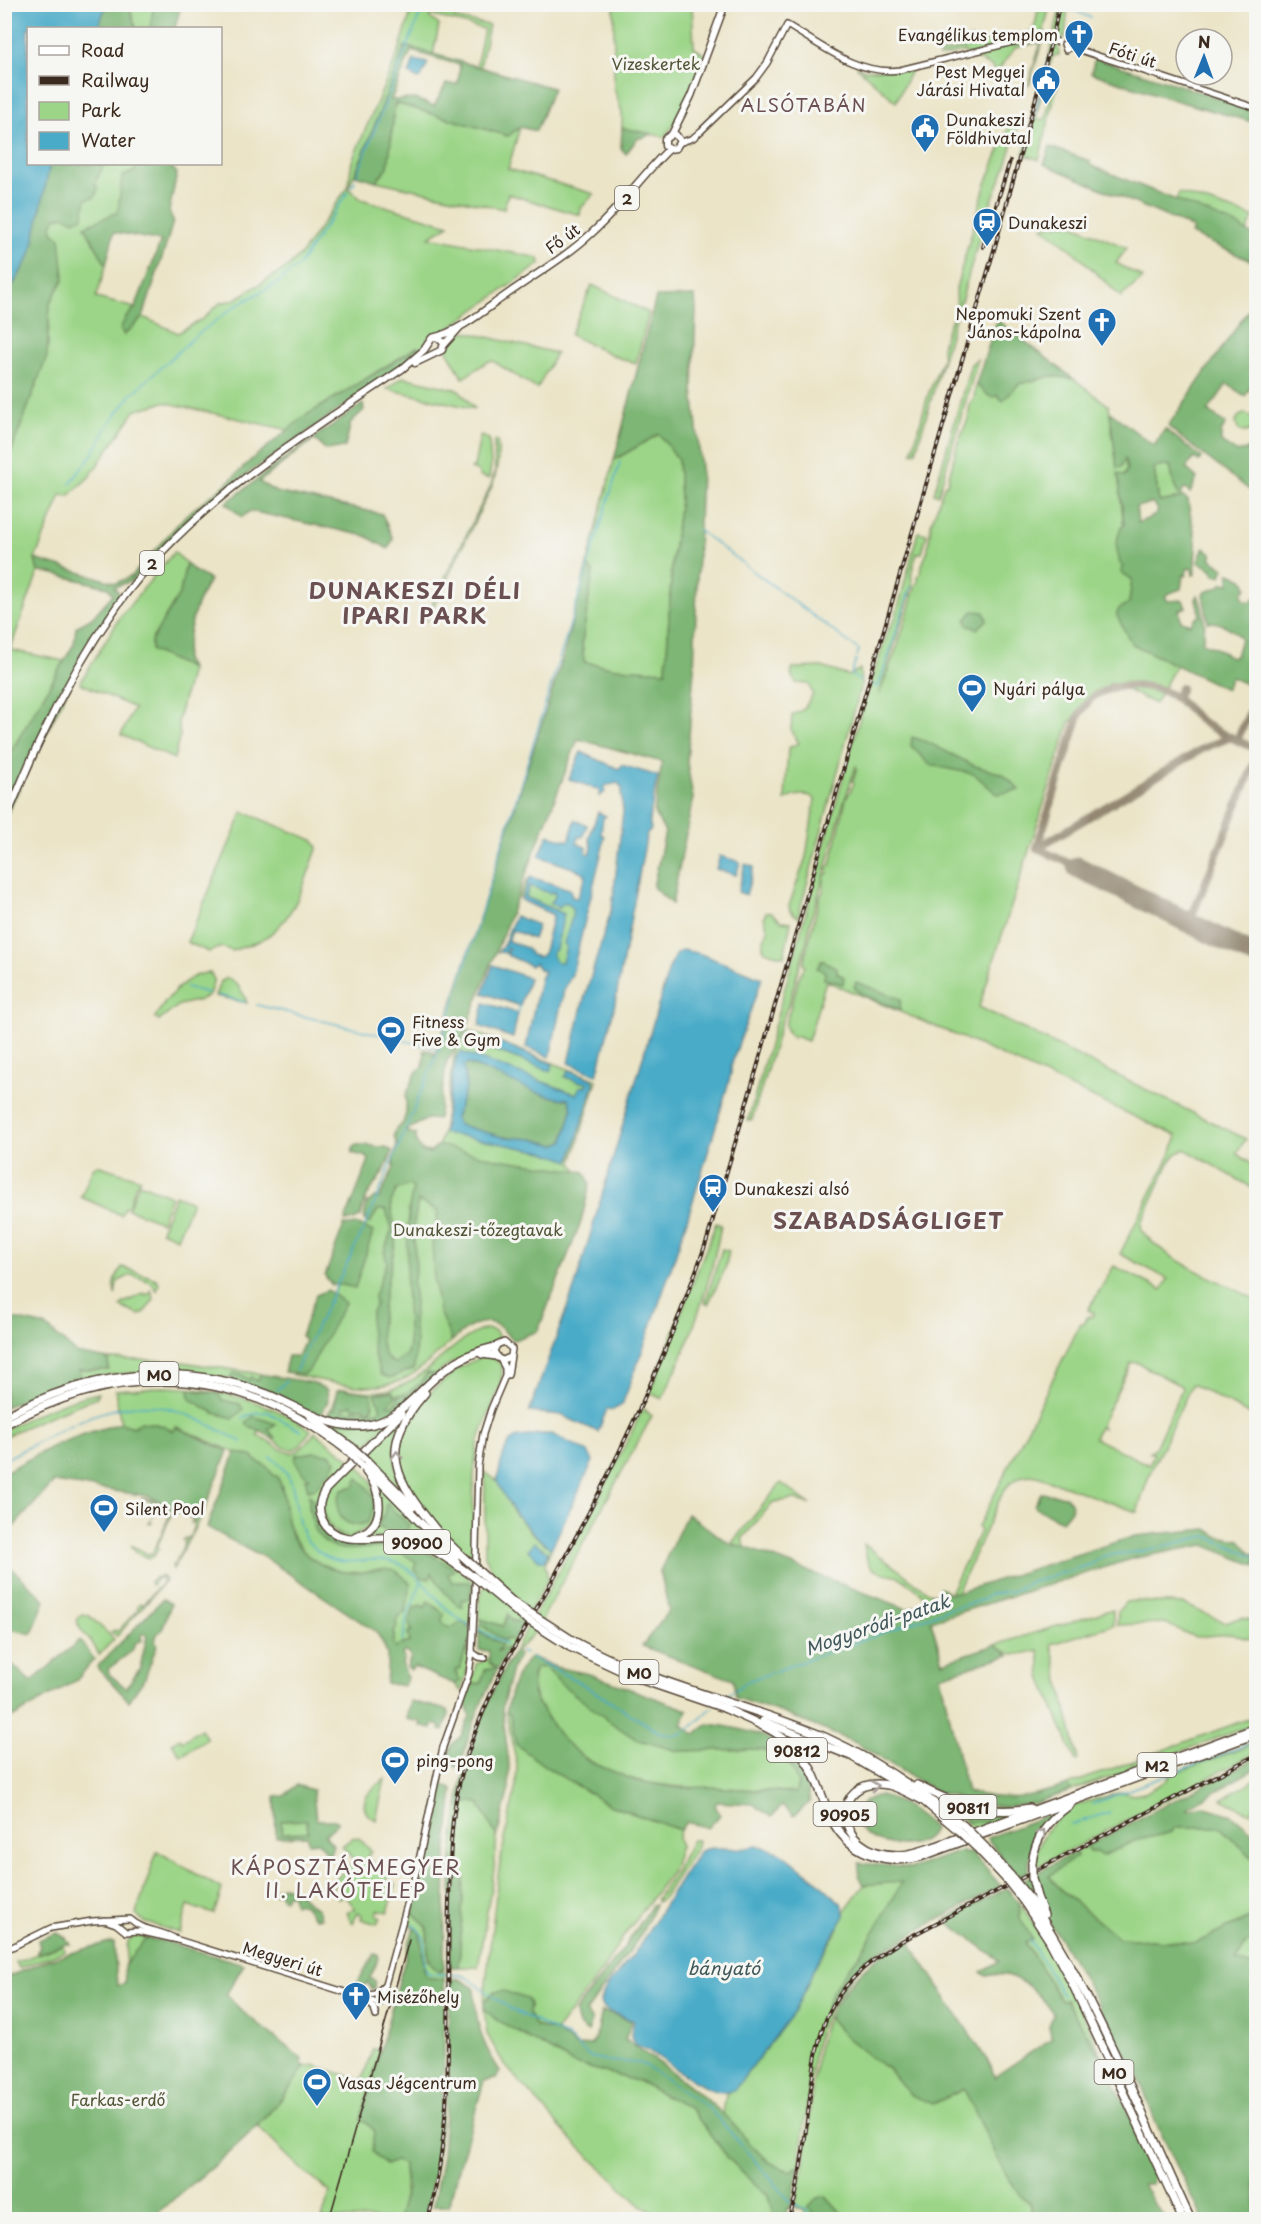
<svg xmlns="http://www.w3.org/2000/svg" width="1261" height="2224" font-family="'Playpen Sans',sans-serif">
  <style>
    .green { fill: #9cd588; stroke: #6c8053; stroke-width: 1.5; fill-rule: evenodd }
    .forest { fill: #7db674; stroke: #5c7049; stroke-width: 1.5; fill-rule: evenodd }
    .water { fill: #49abc8; stroke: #426a73; stroke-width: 1.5; fill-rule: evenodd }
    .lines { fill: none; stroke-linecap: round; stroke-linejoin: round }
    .stream { stroke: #49abc8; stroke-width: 1.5 }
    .taxiway { stroke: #938772; stroke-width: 8 }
    .runway { stroke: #938772; stroke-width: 21 }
    .secondary-casing { stroke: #554637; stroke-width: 8 }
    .primary-casing { stroke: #554637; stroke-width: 9 }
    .trunk-casing { stroke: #554637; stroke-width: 10 }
    .secondary { stroke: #fff; stroke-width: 5 }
    .primary { stroke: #fff; stroke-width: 6 }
    .trunk { stroke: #fff; stroke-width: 7 }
    .tram { stroke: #3b2a1e; stroke-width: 1.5 }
    .rail-casing { stroke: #3b2a1e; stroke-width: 4 }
    .rail { stroke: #f6f6f2; stroke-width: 1.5; stroke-dasharray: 4.5; stroke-linecap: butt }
    .secondary-bridge-casing { stroke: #554637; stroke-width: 8; stroke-linecap: butt }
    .trunk-bridge-casing { stroke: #554637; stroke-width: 10; stroke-linecap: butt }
    .secondary-bridge { stroke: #fff; stroke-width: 5 }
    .trunk-bridge { stroke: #fff; stroke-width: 7 }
    .oneway { stroke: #a79f9a }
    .labels { text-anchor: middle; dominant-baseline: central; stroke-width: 6; stroke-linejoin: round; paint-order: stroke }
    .shield { fill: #f6f6f2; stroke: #73675e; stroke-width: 1.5 }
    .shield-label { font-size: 15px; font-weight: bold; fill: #3b2a1e }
    .poi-label { font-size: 16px; fill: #3b2a1e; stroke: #f6f6f2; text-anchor: start }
    .street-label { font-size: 16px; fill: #3b2a1e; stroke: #f6f6f2 }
    .park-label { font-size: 16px; fill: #535538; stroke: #f6f6f2 }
    .neighbourhood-label { font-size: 18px; letter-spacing: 1.5px; fill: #6b5052; stroke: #f6f6f2 }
    .water-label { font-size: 18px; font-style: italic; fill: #40575a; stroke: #f6f6f2 }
    .quarter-label { font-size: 20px; letter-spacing: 1.5px; fill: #6b5052; stroke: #f6f6f2 }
    .district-label { font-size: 22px; font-weight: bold; letter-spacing: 1.5px; fill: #6b5052; stroke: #f6f6f2 }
  </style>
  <rect width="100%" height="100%" fill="#f6f6f2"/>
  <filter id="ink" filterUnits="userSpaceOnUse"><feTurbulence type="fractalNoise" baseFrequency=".0167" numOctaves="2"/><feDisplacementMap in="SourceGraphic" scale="12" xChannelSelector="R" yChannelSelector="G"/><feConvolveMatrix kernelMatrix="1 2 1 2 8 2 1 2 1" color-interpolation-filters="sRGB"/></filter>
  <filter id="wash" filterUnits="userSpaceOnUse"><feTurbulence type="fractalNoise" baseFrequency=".008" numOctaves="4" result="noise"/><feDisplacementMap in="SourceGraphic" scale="24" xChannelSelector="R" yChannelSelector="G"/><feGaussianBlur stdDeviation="1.35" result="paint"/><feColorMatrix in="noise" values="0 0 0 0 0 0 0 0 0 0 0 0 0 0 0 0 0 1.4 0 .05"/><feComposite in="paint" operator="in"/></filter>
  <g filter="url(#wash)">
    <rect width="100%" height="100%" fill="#ebe4c7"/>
    <g class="green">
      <path d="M138 5H154L150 28H136L130 9Z"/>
      <path d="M413 5H457L454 18 489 25 480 68 476 67 484 29 430 15V18L439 25 433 55 405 47 371 138 348 188 361 199 449 225 429 237 539 258 540 264 442 333 429 336 422 350 417 347 305 416 289 430 163 402C153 407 144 406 135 411L90 476 69 496 61 495 35 559 38 572 10 650 64 661 5 762 4 511 10 495 5 481V468L47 356 50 303 64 278 52 226 55 218 66 216 84 204 104 164H136L135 171 122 177 119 212 85 226 106 265 96 298 135 308 125 319 124 335 143 317 178 333 204 318 220 303 234 300 288 267 302 253 348 187 352 161 399 51Z"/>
      <path d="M614 5H692L694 47 705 55C694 81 683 117 664 137L622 128V112L614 88Z"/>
      <path d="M1039 5H1050L1044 29 1046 36 1034 34 1007 40 1014 45 1039 40 1045 41 1042 42 1029 85H1028L1041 42 1015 48 996 73 992 67 964 52 939 57 940 53 965 48 969 38 991 42 1031 32 1035 25Z"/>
      <path d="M1061 5H1068L1065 37 1059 40 1053 38Z"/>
      <path d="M1052 43 1058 45 1059 55 1053 56 1045 77 1047 80 1044 81 1036 118 1044 120 1046 117 1054 82 1058 83 1039 160 1023 154 1033 124Z"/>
      <path d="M856 66 865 70 912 68 896 102Z"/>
      <path d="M395 103 508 136 520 127 508 169 594 194 581 208 580 215 508 194 504 209 376 181 388 167Z"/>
      <path d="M1012 120 1019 123 1006 166 987 212 957 315 956 288 985 186Z"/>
      <path d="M1179 193 1253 217 1247 232 1176 200Z"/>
      <path d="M1069 223 1127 248 1116 263 1143 278 1121 297 1071 249 1042 227Z"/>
      <path d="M592 285 649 313 636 363 619 358 570 335Z"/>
      <path d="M955 313V318L916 451 914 453 912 452 928 395 943 357C939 344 949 324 955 313Z"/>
      <path d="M462 331 556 353 537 389 493 361 487 362 463 378 446 349 450 341Z"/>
      <path d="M977 359V363L938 495 934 493 971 364Z"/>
      <path d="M1052 376 1074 379 1109 406 1117 468 1125 458 1127 470 1124 476 1118 474C1122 507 1127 540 1121 573L1132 579 1129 603 1120 608 1122 625 1132 644 1176 665 1155 704 1111 682 1070 722 979 1007 1246 1139 1236 1153 1256 1167V1190L1185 1149 1176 1154 1169 1163 1141 1224 1142 1231C1166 1262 1222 1281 1256 1300V1418L1192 1384 1150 1473 1137 1512 1037 1476C1022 1473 1011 1480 1003 1492L957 1592 950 1593 980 1531 978 1527 1081 1323 1084 1324 1088 1316 1091 1317 1094 1313 1088 1310 1114 1266 1162 1290 1168 1279 1120 1254 1172 1151 1177 1136 963 1038 826 981 808 1041 794 1036 793 1038 786 1030 785 1025 800 975 805 966 803 964 820 896 823 892 824 877 810 922 807 940 790 1000 781 1023 752 1120 748 1121 865 699 888 631 895 619 918 532 927 534 922 553H917C914 564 909 574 913 585L879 695 899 642 916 584 918 583V576L921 573 920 571 928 549 931 524 945 484H947L958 442 968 419 970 404 974 399 976 384 989 396 997 395 1019 384ZM856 766 857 768 853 781 854 784 846 799 831 864 828 868V873L824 876 842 808ZM1136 1362 1181 1386 1182 1389 1154 1450 1149 1452 1154 1454 1149 1465 1094 1438 1099 1427 1103 1429 1101 1424 1131 1363Z"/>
      <path d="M403 377 459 390 475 409 387 389Z"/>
      <circle cx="1245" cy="423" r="9"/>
      <path d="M659 434 678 459 680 500 672 561 666 671 616 668 584 662 582 642 593 572 587 565 614 460Z"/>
      <path d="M480 436 489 439 491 465 489 479 479 476V472L471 469 474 467Z"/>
      <path d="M494 441H497C500 454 497 471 493 484L426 622V616L491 485 495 471Z"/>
      <path d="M1170 465 1174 485 1180 498 1159 502 1154 468Z"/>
      <path d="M174 552 186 563 180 593 151 641V650L191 669 178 721 180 735 174 759 121 735 134 708 80 683 120 617Z"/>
      <path d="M822 667 849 676 860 669 861 686 798 917 790 911 789 906 806 857 815 799C807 792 794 795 785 800L788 748 799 743 791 731 792 715 804 709 813 694 809 684 796 683 791 675 793 668Z"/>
      <path d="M243 812 313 840 318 847C305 879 296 920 263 939 254 944 242 947 232 951L222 947 209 952 187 942Z"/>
      <path d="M527 880 559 891 580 907 564 966 549 958 560 916 519 897Z"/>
      <path d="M766 912H771L781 921 791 922 784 956C762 952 758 951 768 930L764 917Z"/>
      <path d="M210 973 214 979 209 995 200 1000 179 1005 159 1021 155 1018C165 1000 187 972 210 973Z"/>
      <path d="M227 978C237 981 244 993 247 1003L215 996 220 982Z"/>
      <path d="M468 1030 597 1080 572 1163 585 1180 481 1315 450 1338 452 1341C438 1353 424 1368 408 1377 374 1396 330 1381 293 1375L379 1199 387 1211 415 1149 436 1153 443 1131 454 1056Z"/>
      <path d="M97 1165 141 1179 136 1184 128 1207H125L121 1215 81 1197 93 1168Z"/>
      <path d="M139 1183 171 1196 161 1222 128 1209Z"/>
      <path d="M175 1195 192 1202 177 1238 161 1231Z"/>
      <path d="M716 1223 721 1225C710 1286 690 1344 662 1399L650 1393Z"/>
      <path d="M722 1249 729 1251 725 1269 708 1304 705 1303Z"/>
      <path d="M122 1267 156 1279 159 1283 157 1291 151 1282 131 1275 117 1282 115 1296 114 1282Z"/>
      <path d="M151 1290 154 1299 144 1313 139 1315 121 1307 122 1304 144 1293 146 1295 150 1293Z"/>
      <path d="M485 1329 494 1330 498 1335V1340C488 1351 466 1355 452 1363 408 1392 388 1443 325 1418L333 1406 337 1390C345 1388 352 1390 360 1391 375 1393 391 1391 405 1384 434 1370 454 1339 485 1329ZM418 1385 420 1388C411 1397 402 1407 391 1414 373 1426 344 1429 329 1413L332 1409 336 1410 335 1403 338 1390 347 1389 371 1393 372 1408 366 1411 364 1407 354 1408 351 1403 350 1406 342 1407 343 1412C352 1412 369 1409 375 1412L388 1405 393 1406 398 1400 399 1395H405Z"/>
      <path d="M489 1356 502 1364C504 1393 482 1420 477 1448 471 1485 474 1524 474 1561 425 1513 359 1459 428 1395 447 1377 463 1361 489 1356Z"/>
      <path d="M108 1359 176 1361 260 1374 259 1380 230 1379 185 1372 162 1371 81 1377 78 1370H109Z"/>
      <path d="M161 1387C214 1388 267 1399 311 1430L300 1446 292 1450 285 1448 274 1440 275 1438 268 1429 269 1427 248 1426 260 1432 257 1435C287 1449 290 1468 315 1432L351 1460 318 1505 333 1534 404 1539 448 1559 474 1583 470 1628 468 1625 458 1623 451 1629 444 1626 442 1620 427 1605C402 1617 414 1620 410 1642L397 1646 396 1649 393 1646C396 1634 391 1619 405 1613 405 1602 410 1594 410 1583L396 1571 371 1570 364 1572H342L318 1563 305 1553 293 1537 287 1521 282 1486 266 1466 177 1427 173 1431C161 1423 145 1420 133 1427L121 1423 115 1390Z"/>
      <path d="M98 1393 97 1397C66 1410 34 1421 5 1437L4 1430C34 1414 65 1400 98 1393Z"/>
      <path d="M643 1409 652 1416 535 1632 518 1650 516 1648 589 1517Z"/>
      <path d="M406 1412C391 1440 391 1468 407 1496L365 1452Z"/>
      <path d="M396 1415 362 1449 330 1424Z"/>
      <path d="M355 1462 371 1480 378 1508 371 1525C365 1529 357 1535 350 1536 330 1537 317 1510 326 1494 332 1482 346 1472 355 1462Z"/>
      <path d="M485 1472 497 1481 514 1513 532 1533 551 1549 545 1564 548 1579 523 1624 516 1621H512L508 1615 503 1626 480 1619C475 1601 484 1587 492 1571L485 1556Z"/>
      <path d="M374 1478 446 1553V1554L416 1540 364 1536 379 1518Z"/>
      <path d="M781 1483 811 1505 796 1499 773 1502 742 1539 745 1547 731 1544Z"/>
      <path d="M141 1498 153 1500 199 1520 173 1569 172 1565 174 1566 185 1542 183 1540 190 1537 195 1521 191 1523 193 1519 176 1511 172 1513 157 1547 159 1548 153 1557 149 1558 136 1553 131 1545 149 1555 150 1553H153L171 1512 169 1511 170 1508 161 1505 160 1507 157 1506 150 1522 152 1523 149 1524 157 1504Z"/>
      <path d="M864 1544 928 1592 932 1593 929 1604H923L927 1602C925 1594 903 1578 894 1575 887 1573 876 1573 871 1567 866 1563 865 1551 864 1544Z"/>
      <path d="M161 1576 166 1580 117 1636 111 1632 114 1630 118 1631 139 1608 137 1606 140 1603 142 1605 164 1581 159 1577 151 1585 150 1582 154 1578Z"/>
      <path d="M1135 1601 1184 1604 1223 1622 1242 1618 1256 1621V1641L1230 1634 1194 1637 1165 1623 1117 1625 1118 1611 1126 1602Z"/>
      <path d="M1113 1609V1625L1051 1644 1078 1760 1076 1762 1041 1677 1039 1650C1017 1655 1014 1658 995 1645Z"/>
      <path d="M82 1614 88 1615 114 1639 99 1655C93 1638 77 1633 77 1618Z"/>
      <path d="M480 1624 503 1640 510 1639 513 1642 509 1648 497 1651 501 1645 479 1632Z"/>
      <path d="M470 1647 466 1676 461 1691 457 1687 456 1681H460L455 1671 461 1668V1659Z"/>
      <path d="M488 1659 496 1669 486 1670 481 1683 471 1685 476 1664Z"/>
      <path d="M545 1667 609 1721 636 1739 678 1751 759 1749 778 1753 790 1766 798 1782 796 1793C715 1782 629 1803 564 1741 558 1735 553 1726 548 1718 537 1703 528 1687 535 1668Z"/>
      <path d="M506 1713H510L516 1744 546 1767 609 1805 680 1830 678 1838 680 1846 672 1871 621 1940 601 1972 556 2031 535 2026 529 2014 530 2004 494 1992 484 2001 499 1868 516 1785 517 1764Z"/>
      <path d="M1256 1716V1724L1071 1791 1068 1785Z"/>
      <path d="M201 1729 207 1739 181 1756 172 1743 180 1738 183 1741Z"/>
      <path d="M1256 1741V1753L1035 1868V1856L1045 1832 1060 1815 1078 1804 1122 1792 1133 1795 1145 1793 1166 1781 1171 1774 1246 1747Z"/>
      <path d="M385 1779 376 1820 367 1814C358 1797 373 1789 385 1779Z"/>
      <path d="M1256 1779V1806L1250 1813 1222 1799Z"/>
      <path d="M930 1794 954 1804 1023 1811 974 1829Z"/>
      <path d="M470 1802 479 1803 497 1837 494 1869 478 1967H459L464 1877 452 1856 458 1807Z"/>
      <path d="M307 1820 308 1832 282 1833 281 1821Z"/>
      <path d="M1175 1827H1220L1256 1861V1915L1196 1943 1119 1938 1062 1891 1049 1876 1077 1856 1075 1852 1086 1846 1089 1852H1096L1102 1856 1134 1841 1172 1832Z"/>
      <path d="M354 1837 356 1839 359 1838 371 1851 367 1857C372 1865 382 1867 393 1870L386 1881 396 1885 388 1912 378 1910 376 1915 380 1917 377 1924 361 1919 362 1915 357 1913 353 1923 350 1921 347 1912 355 1909 345 1894 339 1899 335 1894 338 1895 343 1892 335 1884 333 1886 332 1891 328 1887 354 1861 342 1846Z"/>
      <path d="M692 1840H698L697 1847 663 1898 657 1902V1898L676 1870Z"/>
      <path d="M157 1851 222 1889 214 1914 188 1906 180 1933 144 1922 136 1914Z"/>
      <path d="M903 1881 876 1929 858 1957 839 1981 826 2009 828 2011 818 2033 813 2057 799 2166 791 2171C763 2165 742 2134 723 2114L726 2094 735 2089 794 2012 809 1981 813 1969 838 1930 845 1910 864 1885Z"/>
      <path d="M1019 1902C1054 1951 1080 2006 1104 2061L1067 2003 1061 2001 1025 1942 1031 1938 1020 1918Z"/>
      <path d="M412 1912 427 1926 428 1960 440 1972 444 1967V1979L429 1978 425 1975 420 1933 409 1925Z"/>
      <path d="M135 1935 151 1939H145L125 1965 128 1941Z"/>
      <path d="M1256 1936V1967L1236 1961 1246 1944Z"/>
      <path d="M63 1945 65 1951 19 1968 16 1962Z"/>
      <path d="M484 2009 494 2018 572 2063 640 2082 691 2109 729 2159 768 2196 773 2214 771 2219H673L652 2212 639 2204 568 2136 504 2064 487 2034Z"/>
      <path d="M828 2017 846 2037 933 2104 964 2089 1004 2171 1020 2195 1031 2204 1032 2219H847L826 2196 813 2211 820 2219H810L803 2210 795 2207C804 2173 807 2136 811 2102 814 2073 816 2044 828 2017Z"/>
      <path d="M373 2049 380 2050 361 2119 374 2130 395 2161 403 2164C407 2187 405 2197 398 2219H322L330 2192 302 2170 257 2126 280 2101 305 2066 311 2067 313 2065 362 2080Z"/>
    </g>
    <g class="forest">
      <path d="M106 5H138L130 10 136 28H98Z"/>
      <path d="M154 5H181L175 28H150Z"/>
      <path d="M405 46 553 88 536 131 520 127 508 136 395 103 388 167 376 181 355 175ZM411 51 460 65 458 84H446L434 106 415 99 391 100Z"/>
      <path d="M1095 58 1256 110V123L1181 102 1091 73Z"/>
      <path d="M622 128 653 134 637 139 626 154 621 148Z"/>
      <path d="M1050 147 1090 161V165L1242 227 1243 230 1256 236V263L1191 234 1193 228 1044 164Z"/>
      <path d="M50 164H104L95 184 98 188 95 197 86 199 83 217 74 221C67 216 63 215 55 218L52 226 53 232 60 238 64 278 50 303 47 356 5 468V299L31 254Z"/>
      <path d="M136 164H173L172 168 177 173 169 211 173 221 167 242 143 317 124 335 120 329 125 319 135 308 161 241 114 232 106 265 85 226 118 212 122 177 135 171Z"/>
      <path d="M695 296 696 310 693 389 701 468 694 669 687 763 693 798 672 904 653 887 665 832 654 813 662 762 578 739 461 1042 447 1061 438 1119H427L405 1131 416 1135V1141L422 1152 430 1153 438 1145 492 1158 585 1172 590 1184 581 1222 538 1331 514 1340C507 1337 506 1331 500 1327 483 1314 464 1330 452 1341L439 1312 434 1281 432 1243 438 1211 418 1201 413 1229 416 1266 413 1283 415 1303 413 1323 416 1341 414 1369 390 1378 381 1375 374 1355 370 1327 371 1313 375 1306 374 1296 387 1262 384 1252 392 1229 386 1210H378L370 1223 364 1220 366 1204 375 1197 379 1198 394 1167 393 1158 397 1145 394 1135 396 1129 403 1123 406 1113V1095L417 1071 423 1067 425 1055 424 1050 432 1051 434 1056 438 1047 562 660 587 565 593 572 582 642 584 662 616 668 666 671 672 561 680 500 678 459 659 434 614 460 656 297ZM409 1185 413 1188 409 1208 406 1281 409 1346 406 1355 396 1363C362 1358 394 1261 396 1240 397 1228 391 1216 391 1203 392 1199 395 1194 396 1190Z"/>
      <path d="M1256 299V386L1253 384 1245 396 1227 384 1208 411 1226 424 1221 432V442L1236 452 1246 450 1251 445 1256 448V462L1250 473 1256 479V495L1183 439 1168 426Z"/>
      <path d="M997 320 1074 379 1052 376 1019 384 1003 401 997 395 995 397 989 396 976 384Z"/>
      <path d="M418 347 422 350 414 357 233 484 182 529 132 581 114 587 121 595 88 648 5 818V762L74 644 76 627 92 618 113 594 107 587 50 573 38 572 35 559 116 583 132 576 186 515 226 484 251 460 305 416Z"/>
      <path d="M363 404 364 410 351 422 345 447 326 450 314 439 259 482 276 492 382 514 393 539 388 549 366 536 250 511 242 517 226 503 299 448Z"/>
      <path d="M1110 412 1154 446 1165 429 1202 458 1199 461 1194 458 1186 468 1197 478 1190 493 1185 488 1182 492V496L1188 500C1189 515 1195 529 1196 544 1196 554 1194 563 1195 574L1193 575 1192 568 1187 569 1186 576 1183 575 1181 589 1167 594 1165 597 1168 601 1183 600 1186 608 1179 610 1181 621 1191 624 1194 619 1200 616 1196 599 1198 595C1204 610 1207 627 1202 643L1214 647 1231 657 1236 656 1241 639C1234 629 1220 621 1208 622L1203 594C1208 589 1216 591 1223 583L1229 584V573C1237 575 1245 579 1247 587L1242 593 1244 600 1249 602 1256 597V682L1253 680 1250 686 1231 677 1226 689 1132 644 1117 616V612L1120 608 1129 603 1132 579 1122 574 1123 565 1120 564 1116 544 1121 527H1123L1124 524 1118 473 1124 476 1127 470 1125 459 1121 467 1117 468ZM1170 465 1174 485 1180 498 1159 502 1154 468ZM1152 503 1158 509 1156 515 1138 523 1136 507Z"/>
      <path d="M1204 547 1212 554 1210 558 1224 568 1221 576 1215 575 1210 568 1198 562Z"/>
      <path d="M186 563 194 571 210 580C194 602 188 633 185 660L191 669 151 650V641L180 593Z"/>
      <path d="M973 611 984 612 987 620 977 629 968 625 966 620Z"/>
      <path d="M912 737 927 742 975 766 1003 774 1020 790 997 794 974 774 930 765 911 746Z"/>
      <path d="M822 960 837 968V973L844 977 843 984 824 979 825 972 817 968Z"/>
      <path d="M856 982 901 999 900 1010 862 995 854 987Z"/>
      <path d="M468 1064C477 1067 486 1069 495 1073 519 1084 543 1099 570 1099L572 1109 564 1141 555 1145 533 1139 503 1137 459 1125 455 1118 466 1088 464 1066Z"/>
      <path d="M358 1145C368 1144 375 1148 385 1147L392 1151C386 1178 364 1189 361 1216L354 1220 345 1221 369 1160 367 1157 352 1153 354 1146Z"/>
      <path d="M344 1225H359L373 1232 355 1288 342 1285H332L325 1276Z"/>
      <path d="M328 1290 345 1303 308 1372 303 1374 284 1372 288 1356H298L305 1341 301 1336 316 1295Z"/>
      <path d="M5 1317 46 1326 76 1353 108 1359 109 1370H79L81 1377 67 1380 5 1407Z"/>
      <path d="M233 1373 244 1376 249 1380 251 1377 257 1381 259 1380 260 1374 314 1383 327 1390 328 1401 320 1416 230 1379Z"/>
      <path d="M427 1373 434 1374V1377L422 1388 420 1386 421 1388C388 1416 381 1425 337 1421L329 1413 332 1409 336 1410 335 1403 338 1390 343 1389 371 1393 373 1408 366 1411 364 1407 354 1408 351 1404 350 1406 343 1407V1411C352 1412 368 1409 376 1412L381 1408 375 1394 392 1391 396 1396 388 1405 393 1406 398 1400V1395L405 1394 418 1385 419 1386Z"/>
      <path d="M189 1389 219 1394 222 1400 240 1404 243 1410 233 1418 214 1413 190 1399Z"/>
      <path d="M253 1416 276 1424 268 1429 275 1438 274 1440 263 1432 248 1426 246 1423Z"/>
      <path d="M141 1422 165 1426 173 1431 176 1427 228 1451 201 1518 148 1496 54 1482 5 1536V1472L57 1444 87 1433 121 1423 133 1427Z"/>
      <path d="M236 1452 254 1457 256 1461 266 1466 274 1476H277C288 1495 282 1519 293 1538 307 1562 337 1576 365 1572 375 1570 386 1566 396 1571 401 1574 406 1580 410 1583 410 1594 405 1602 405 1613L399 1615 396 1621 397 1627 394 1632V1645L396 1648 397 1646 410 1642 408 1633 412 1631 409 1624 414 1607 418 1608 419 1605 425 1607 428 1601 444 1614 442 1620 445 1626 451 1628 461 1622C484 1631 461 1652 461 1668L455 1671 460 1681 457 1682V1685L414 1667 411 1670 407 1667 411 1657 405 1651 402 1654 404 1659 402 1663 407 1678 404 1686 386 1683C388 1661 390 1651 376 1632L261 1555 256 1554 207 1527Z"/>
      <path d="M313 1452 329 1454 336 1461 331 1471 327 1473 316 1488 308 1490 305 1479 309 1478 303 1473 295 1461 296 1455C302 1452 308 1455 313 1452Z"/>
      <path d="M358 1478C374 1492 379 1502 368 1522 346 1533 329 1511 342 1490L356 1485 355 1482Z"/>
      <path d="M1041 1493 1065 1496 1071 1502V1510L1062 1521 1036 1508 1034 1505Z"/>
      <path d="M309 1495C317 1501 316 1511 319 1520 328 1548 365 1539 385 1544L386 1539 412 1544 451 1566 454 1570 448 1574 452 1582H468L472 1586 471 1599 461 1600 463 1606H459L445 1593 432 1573 430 1578H422L414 1569 416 1562 398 1550H387L388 1548C373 1546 359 1550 344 1549 316 1546 308 1520 309 1495Z"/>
      <path d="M386 1503 409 1525 405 1534 384 1530 377 1526 384 1515Z"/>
      <path d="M687 1514 731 1544 745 1547 907 1609 923 1604H929L932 1593 937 1595 940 1588 950 1593 960 1592 1135 1536 1207 1529 1217 1536 1240 1540 1250 1552 1256 1554V1566L1204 1545 1135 1558 931 1621 943 1662 995 1645 1009 1655 940 1676 967 1792C1011 1802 1026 1798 1068 1785L1071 1791 1032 1804 1005 1807 972 1803 935 1791 856 1743 783 1713 736 1698 733 1680 642 1646 669 1610 660 1571Z"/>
      <path d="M5 1562 45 1600 32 1634 9 1629 5 1635Z"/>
      <path d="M163 1599 171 1604 162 1630 157 1634 155 1641 157 1645 145 1678 129 1701 97 1667ZM143 1633 147 1636 140 1668 126 1688 109 1674 108 1669 132 1651 135 1643 142 1640 141 1637Z"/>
      <path d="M508 1614 512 1621H516L523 1624 513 1642 510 1639 503 1640 480 1624V1619L503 1626Z"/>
      <path d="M479 1632 502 1645 497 1651 509 1648C492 1678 477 1710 467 1742 464 1751 464 1762 456 1767L448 1759 452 1745 461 1736 470 1716 465 1700 471 1685 481 1683 485 1670 496 1668 489 1663V1651L479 1650Z"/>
      <path d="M80 1640 94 1659 77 1680 5 1722V1657L31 1682Z"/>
      <path d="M515 1650 519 1655 512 1669 502 1708 509 1764V1789L497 1837 479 1803 470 1802 458 1807C464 1753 487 1697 515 1650Z"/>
      <path d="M532 1657 555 1667 589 1674 688 1710 682 1725 695 1734 708 1724C742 1728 791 1737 804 1774 807 1783 808 1793 810 1802L794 1816 782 1806 771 1817 753 1804 717 1802 715 1805 720 1815 708 1828 686 1822 680 1830 609 1805 546 1767 516 1744 510 1714 506 1713C510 1693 515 1669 532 1657ZM545 1667 561 1684 609 1721 636 1739 678 1751 759 1749 778 1753 790 1766 798 1782 796 1793 712 1787 679 1788 636 1781 588 1761 562 1739 537 1703 533 1692 532 1675 536 1668Z"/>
      <path d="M410 1701 448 1710 449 1714 444 1731 440 1730 441 1726 433 1724 432 1729 420 1726 421 1722 406 1719Z"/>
      <path d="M1256 1758V1768L1189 1807 1188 1810 1202 1806 1232 1815 1256 1835V1861L1220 1827H1175L1172 1832 1134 1841 1102 1856 1096 1852H1089L1086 1846Z"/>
      <path d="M442 1784 453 1790 446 1856 444 1967 439 1972C424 1960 429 1945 427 1926L412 1912 430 1846Z"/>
      <path d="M296 1785 313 1790 316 1820H335L338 1823 325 1835 333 1845 329 1856 318 1842 308 1843 307 1836 276 1837 275 1797 284 1796ZM307 1820 308 1832 282 1833 281 1821Z"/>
      <path d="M880 1795C899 1801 920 1813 933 1828 926 1853 877 1847 862 1831 859 1828 857 1823 855 1819 859 1804 864 1799 880 1795Z"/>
      <path d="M950 1804 969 1810 996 1813 999 1815 988 1818V1822C981 1823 976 1820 969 1822L949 1806Z"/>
      <path d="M1058 1811C1039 1826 1029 1847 1029 1871L1018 1877 987 1838Z"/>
      <path d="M961 1851 966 1854 971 1852 1001 1886 871 1956 855 1971 828 2011 826 2009C829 1988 848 1971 860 1954 875 1931 889 1906 902 1882L864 1885 859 1875V1863L912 1868Z"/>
      <path d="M1075 1852 1077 1856 1049 1876 1062 1891 1119 1938 1196 1943 1256 1915V1936L1246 1944 1236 1961 1256 1967V2091L1253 2095 1256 2098V2219H1203L1155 2121 1136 2069 1118 2043 1091 1991 1056 1932 1021 1881Z"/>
      <path d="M452 1856 464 1877 459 1967H449Z"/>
      <path d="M283 1886 298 1891 309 1904 318 1909 321 1918H315C308 1911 305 1901 294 1904L292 1895 287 1894 285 1899 281 1898 280 1893H270L269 1891Z"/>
      <path d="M1007 1888 1019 1902 1020 1918 1032 1939 1025 1942 1061 2001 1067 2000V2003L1104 2061 1134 2125V2134L1154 2177 1152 2184H1143L1154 2204 1167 2219H1032L1031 2204 1020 2195 1004 2171 964 2089 933 2104 910 2095 889 2069 874 2060 846 2037 828 2017C846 1983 872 1956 907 1940L912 1941V1946L991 2066 994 2077 1052 2038 1049 2027 1053 2013C1037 1990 1015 1968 986 1976L981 1972 1000 1961 945 1920Z"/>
      <path d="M652 1905H655L640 1936 586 2012 592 2021 588 2032 579 2025 575 2011 626 1945Z"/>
      <path d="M417 1929 420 1933 425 1975 430 1978 444 1979C445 2060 445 2140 424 2219H398L407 2187 403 2164 395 2161 386 2165 372 2152 374 2130 361 2119 413 1930Z"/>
      <path d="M57 1933 66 1938 70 1944H65L37 1954V1951L40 1948 38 1940Z"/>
      <path d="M145 1939 158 1940 244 1964 226 1995 243 2012 302 2059 301 2064 305 2066C266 2128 205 2172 150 2219H5V1978L50 1959 106 1943H114L117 1986 125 1983 124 1966Z"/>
      <path d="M374 1954 378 1955C378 1964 372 1971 370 1979L375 1981V1988L372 1989 367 1982 362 1989H357L356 1985Z"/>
      <path d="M449 1979H460L474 1988C476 2024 480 2041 500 2071L496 2079 484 2081 448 2206H433L442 2155 448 2078Z"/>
      <path d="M504 1991 527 1999 530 2004 529 2014 535 2026 556 2031 577 2047 592 2044 598 2030 602 2011 632 2021 625 2040C659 2061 691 2086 721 2112 744 2132 760 2165 791 2171L799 2166 791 2208H788L783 2219H771L773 2214 768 2196 729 2159 691 2109 640 2082 572 2063 494 2018 484 2009V2001L495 1992Z"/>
      <path d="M826 2196 847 2219H820L808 2207 817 2198Z"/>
    </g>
    <g class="water">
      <path d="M5 4 106 5 98 28H28V164H50L31 254 5 299Z"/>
      <path d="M414 60 428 63 421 78 418 79 409 74Z"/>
      <path d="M581 752 619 769 622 765 658 776 649 820 651 830 647 833 614 1008 597 1075 569 1063 582 1006 612 907 623 811 621 792 623 790 618 783 604 786 605 792 600 796 599 790 569 779Z"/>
      <path d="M598 812 606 816 603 818 601 834 604 836 603 846 572 974 564 990 550 1057 526 1047 540 979 544 971 540 970 535 963 531 966 507 955 509 949 507 947 506 953 498 952 503 946 515 916 538 925 533 939 512 930 508 941 527 948 531 955 539 957 543 955 553 915 521 900 530 877 570 889 572 897 577 898 586 876 583 872 539 856 548 835 569 841 575 820 587 825 583 837 579 836 577 843 587 848 586 853 590 854 592 848 589 838ZM530 886 549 893 555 892V897L550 903 559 908 563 903H568L572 908V917L564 943 566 947 562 962H556L552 955 553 951 556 950 564 914 526 897Z"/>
      <path d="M720 856 740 862 736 875 716 869Z"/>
      <path d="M745 864 754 867 746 895 738 892Z"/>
      <path d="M682 950 698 953 762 978 731 1066V1074C699 1186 664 1296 622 1405L613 1410 607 1409 598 1432 561 1415 529 1412 575 1286 669 969 675 955Z"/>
      <path d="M493 965 529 978 520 1006 483 993Z"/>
      <path d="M484 1003 518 1013 513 1038 479 1026Z"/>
      <path d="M489 1038 553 1064 550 1071 483 1046Z"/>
      <path d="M461 1052 576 1094 580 1087 587 1086V1082H580L565 1077 569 1070 593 1079 594 1084 570 1161 544 1152 443 1133 456 1057ZM468 1064C501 1074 536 1098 569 1099L572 1109 564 1141 555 1145 533 1139 503 1137 459 1125 455 1118 466 1088 464 1066Z"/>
      <path d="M537 1434H552L588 1452 593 1461 551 1549C528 1529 509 1510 497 1481 500 1469 503 1440 518 1437 525 1436 529 1437 537 1434Z"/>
      <path d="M534 1542 548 1552 545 1561 539 1560 528 1550Z"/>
      <path d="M757 1845 779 1852 813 1877 841 1903 845 1916 813 1969 809 1981 794 2012 735 2089C715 2104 668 2062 650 2051 646 2048 638 2047 634 2043 628 2037 633 2027 634 2021L608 2011 601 2005 600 2001C607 1981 626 1966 638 1948 658 1915 678 1882 700 1851 718 1843 735 1854 757 1845Z"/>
    </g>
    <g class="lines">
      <g class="stream">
        <path d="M1062 5 1065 6"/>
        <path d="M1067 7 1091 18"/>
        <path d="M1032 125 1048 58"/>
        <path d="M357 175 424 4"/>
        <path d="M351 187 355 181"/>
        <path d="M70 484 93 453 109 424 131 395 193 338 234 307 279 282 299 265 348 192"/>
        <path d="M698 530 859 650 857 656"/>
        <path d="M856 660 851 675 860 681"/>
        <path d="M871 684 878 687 911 587"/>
        <path d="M186 987 208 993"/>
        <path d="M217 995 245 1002"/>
        <path d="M257 1005 439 1049"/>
        <path d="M518 1013 520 1006"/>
        <path d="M296 1370 365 1226 439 1049 620 462"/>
        <path d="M277 1390 286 1381"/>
        <path d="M257 1413 268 1412 301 1431"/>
        <path d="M242 1418 258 1412"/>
        <path d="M270 1457C309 1481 284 1520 314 1548 343 1575 368 1552 397 1563 424 1573 439 1612 470 1625"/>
        <path d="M4 1460C55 1434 114 1392 174 1410 198 1417 220 1431 242 1442"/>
        <path d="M478 1629 506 1644"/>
        <path d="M403 1642 407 1616 421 1583"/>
        <path d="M521 1652 525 1654"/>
        <path d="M531 1657 579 1682 657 1731C663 1733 671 1736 677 1735 690 1732 703 1715 713 1707"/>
        <path d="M723 1698 748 1681 946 1610 985 1599 990 1594 1013 1591 1028 1583 1092 1564 1101 1557 1108 1555 1143 1551 1206 1536 1256 1557"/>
        <path d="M1092 1804 1256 1741"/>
        <path d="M1082 1821 1110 1812"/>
        <path d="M1071 1824 1079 1822"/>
        <path d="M411 1924C434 1938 419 1952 427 1972L431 1974 461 1975 468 1978 509 2008 567 2037 590 2057 608 2061 639 2063 646 2066 709 2108 791 2202 806 2210 815 2220"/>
        <path d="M1030 1940 1063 1996"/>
      </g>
      <g class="taxiway">
        <path d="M1176 698 1181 688"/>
        <path d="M1237 740 1253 705"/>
        <path d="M1037 848 1204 748 1231 737"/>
        <path d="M1077 867 1037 848 1079 715C1083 709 1087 702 1093 697 1116 681 1153 682 1176 698 1187 706 1194 718 1207 725 1222 735 1240 741 1256 749"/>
        <path d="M1189 923 1256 759"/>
      </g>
      <path class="runway" d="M1077 867 1256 956"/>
    </g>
  </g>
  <g filter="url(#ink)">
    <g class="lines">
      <g class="secondary-casing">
        <g id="secondary">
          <path d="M1064 44 1066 50 1071 47"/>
          <path d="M1071 47 1256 108"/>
          <path d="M679 143 693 138 701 131 756 78 767 63 787 25C821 45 858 76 900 70L1030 38H1042"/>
          <path d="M508 1375 512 1349 504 1342 497 1345 494 1350 497 1358 503 1360 510 1357"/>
          <path d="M472 1652 479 1657 485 1658"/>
          <path d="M104 1920 116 1924 126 1932 138 1931 178 1940 380 2003 418 1865 443 1747 469 1674 472 1652 475 1589 478 1466 483 1434 491 1409 505 1376V1368L500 1359"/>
          <path d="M4 1951 51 1928 92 1921 130 1919C145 1932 157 1929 174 1938"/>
          <path d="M363 1996 375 1994 384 1986"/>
          <path d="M365 2000 374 2008 376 2016"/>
        </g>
      </g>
      <g class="primary-casing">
        <g id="primary">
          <path d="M672 134 676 135 680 141 676 148 669 149 665 146V139L672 134 691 96 725 4"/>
          <path d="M444 345 459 328"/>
          <path d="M415 363 442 350 444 343 437 337"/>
          <path d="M4 823C17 794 28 764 42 736 63 691 89 646 117 606 190 504 300 438 402 369L424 350 432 338C456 333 480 314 499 300 531 277 567 257 595 230 622 205 643 174 669 149"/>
        </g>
      </g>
      <g class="trunk-casing">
        <g id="trunk">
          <path d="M482 1354 496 1356"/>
          <path d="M425 1393C375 1449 396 1481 437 1531"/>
          <path d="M401 1414 326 1489C320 1498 317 1508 322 1519 336 1552 383 1532 408 1539 434 1547 451 1562 473 1576"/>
          <path d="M4 1417C86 1372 179 1360 267 1394 297 1406 328 1428 361 1426 399 1424 418 1389 446 1369 461 1357 477 1351 495 1347"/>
          <path d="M311 1417 353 1448"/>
          <path d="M4 1425C125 1359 240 1366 349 1452"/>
          <path d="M367 1461 413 1507"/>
          <path d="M364 1465 457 1560"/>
          <path d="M435 1530 461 1555"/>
          <path d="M356 1536C386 1528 384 1492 366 1472"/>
          <path d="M572 1640C652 1685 742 1702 825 1737 876 1760 921 1791 964 1826"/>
          <path d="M570 1647 639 1679 727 1709"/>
          <path d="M724 1708C753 1722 781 1730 802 1756 817 1774 821 1797 831 1818 847 1852 885 1866 920 1857L1256 1734"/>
          <path d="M763 1721 851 1756 907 1789"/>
          <path d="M917 1785C953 1804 988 1816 1030 1808"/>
          <path d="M921 1799 958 1830"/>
          <path d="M922 1800C911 1795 901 1788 888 1785 829 1774 830 1856 899 1855 913 1855 926 1849 939 1845L1256 1728"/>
          <path d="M985 1847 1011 1876"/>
          <path d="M979 1850 1006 1879"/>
          <path d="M1032 1863C1035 1837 1049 1820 1070 1805"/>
          <path d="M1037 1897 1044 1915"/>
          <path d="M1029 1898C1096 1998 1140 2111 1191 2220"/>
          <path d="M1024 1902 1049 1940 1073 1985 1183 2220"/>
        </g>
      </g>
      <use href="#secondary" class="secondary"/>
      <use href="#primary" class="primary"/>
      <use href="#trunk" class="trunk"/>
      <path class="tram" d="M329 2220 409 1940"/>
      <g class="rail-casing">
        <g id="rail">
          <path d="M983 247 1010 161"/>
          <path d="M428 2220C456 2117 446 2008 449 1902 450 1865 450 1826 458 1789 468 1743 487 1700 508 1658 587 1523 656 1389 707 1240L994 250 1054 32 1059 4"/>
          <path d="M788 2220 795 2199C800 2171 805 2142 808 2113 818 2028 822 1990 900 1942L1256 1755"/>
        </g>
      </g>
      <use href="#rail" class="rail"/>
      <g class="secondary-bridge-casing">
        <path id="secondary-bridge" d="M1042 38 1058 42"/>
      </g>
      <g class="trunk-bridge-casing">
        <g id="trunk-bridge">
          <path d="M353 1448 367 1461"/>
          <path d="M349 1452 362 1467"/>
          <path d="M461 1555 513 1602 572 1640"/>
          <path d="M473 1576 520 1615 570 1647"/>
          <path d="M964 1826 985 1847"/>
          <path d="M958 1830 979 1850"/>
          <path d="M1032 1863V1878L1037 1897"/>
          <path d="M1011 1876 1029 1898"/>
          <path d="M1006 1879 1024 1902"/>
        </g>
      </g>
      <use href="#secondary-bridge" class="secondary-bridge"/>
      <use href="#trunk-bridge" class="trunk-bridge"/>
    </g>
    <defs><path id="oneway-chevron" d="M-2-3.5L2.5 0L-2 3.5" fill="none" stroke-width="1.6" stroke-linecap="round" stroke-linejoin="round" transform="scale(1.5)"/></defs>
    <g class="oneway">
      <use href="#oneway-chevron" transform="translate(397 1455) rotate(-91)"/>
      <use href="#oneway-chevron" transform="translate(875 1786) rotate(-8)"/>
      <use href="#oneway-chevron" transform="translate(1042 1833) rotate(-59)"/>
    </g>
  </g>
  <defs>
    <g id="church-pin" transform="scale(1.5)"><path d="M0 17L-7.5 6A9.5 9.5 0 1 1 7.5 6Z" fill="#1f6fb2" stroke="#f6f6f2"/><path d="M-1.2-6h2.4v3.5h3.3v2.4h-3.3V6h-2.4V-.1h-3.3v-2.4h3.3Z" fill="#fff"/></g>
    <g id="civic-pin" transform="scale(1.5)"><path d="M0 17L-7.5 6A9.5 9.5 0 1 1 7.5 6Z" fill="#1f6fb2" stroke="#f6f6f2"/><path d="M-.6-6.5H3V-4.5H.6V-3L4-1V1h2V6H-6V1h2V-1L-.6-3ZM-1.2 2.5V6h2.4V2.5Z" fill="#fff"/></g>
    <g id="station-pin" transform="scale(1.5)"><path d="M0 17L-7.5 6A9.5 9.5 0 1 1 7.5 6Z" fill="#1f6fb2" stroke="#f6f6f2"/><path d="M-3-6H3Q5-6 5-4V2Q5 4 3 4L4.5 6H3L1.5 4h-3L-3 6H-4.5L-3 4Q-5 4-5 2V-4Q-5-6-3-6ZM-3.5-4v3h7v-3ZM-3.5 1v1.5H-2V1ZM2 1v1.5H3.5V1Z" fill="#fff"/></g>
    <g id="stadium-pin" transform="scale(1.5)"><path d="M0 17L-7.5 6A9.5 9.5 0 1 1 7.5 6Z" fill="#1f6fb2" stroke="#f6f6f2"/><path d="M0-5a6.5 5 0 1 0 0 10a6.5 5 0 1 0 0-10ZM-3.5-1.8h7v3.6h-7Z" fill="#fff"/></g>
  </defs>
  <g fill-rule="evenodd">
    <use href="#church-pin" x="1079" y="34"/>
    <use href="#civic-pin" x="1046" y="80"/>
    <use href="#civic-pin" x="925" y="128"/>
    <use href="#station-pin" x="987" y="222"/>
    <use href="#church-pin" x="1102" y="322"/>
    <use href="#stadium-pin" x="972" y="688"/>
    <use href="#stadium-pin" x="391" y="1030"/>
    <use href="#station-pin" x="713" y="1188"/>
    <use href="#stadium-pin" x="104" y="1508"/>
    <use href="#stadium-pin" x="395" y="1760"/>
    <use href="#church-pin" x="356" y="1996"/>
    <use href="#stadium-pin" x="317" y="2082"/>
  </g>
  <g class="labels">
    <g class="shield">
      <rect x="615" y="186" width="24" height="24" rx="4.5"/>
      <rect x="140" y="551" width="24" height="24" rx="4.5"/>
      <rect x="139.5" y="1362" width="39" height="24" rx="4.5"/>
      <rect x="384" y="1530" width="66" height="24" rx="4.5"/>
      <rect x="619.5" y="1660" width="39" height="24" rx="4.5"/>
      <rect x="767" y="1738" width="60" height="24" rx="4.5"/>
      <rect x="1137.5" y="1753" width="39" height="24" rx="4.5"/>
      <rect x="939.5" y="1795" width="57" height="24" rx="4.5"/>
      <rect x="813.5" y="1802" width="63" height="24" rx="4.5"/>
      <rect x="1094.5" y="2060" width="39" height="24" rx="4.5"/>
    </g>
    <g class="shield-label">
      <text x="627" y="198">2</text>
      <text x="152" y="563">2</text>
      <text x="159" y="1374">M0</text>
      <text x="417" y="1542">90900</text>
      <text x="639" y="1672">M0</text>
      <text x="797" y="1750">90812</text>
      <text x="1157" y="1765">M2</text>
      <text x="968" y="1807">90811</text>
      <text x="845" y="1814">90905</text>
      <text x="1114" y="2072">M0</text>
    </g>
    <g class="poi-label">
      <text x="1058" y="34" text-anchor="end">Evangélikus templom</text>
      <text x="1025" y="71" text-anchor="end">Pest Megyei<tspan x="1025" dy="18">Járási Hivatal</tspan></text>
      <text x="946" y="119">Dunakeszi<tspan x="946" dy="18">Földhivatal</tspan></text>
      <text x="1008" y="222">Dunakeszi</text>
      <text x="1081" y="313" text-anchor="end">Nepomuki Szent<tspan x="1081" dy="18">János-kápolna</tspan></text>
      <text x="993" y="688">Nyári pálya</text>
      <text x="412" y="1021">Fitness<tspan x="412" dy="18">Five &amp; Gym</tspan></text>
      <text x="734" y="1188">Dunakeszi alsó</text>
      <text x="125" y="1508">Silent Pool</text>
      <text x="416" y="1760">ping-pong</text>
      <text x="377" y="1996">Misézőhely</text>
      <text x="338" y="2082">Vasas Jégcentrum</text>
    </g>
    <g class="street-label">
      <text transform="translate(1133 54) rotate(18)">Fóti út</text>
      <text transform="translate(562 238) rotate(-37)">Fő út</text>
      <text transform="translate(283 1958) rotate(17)">Megyeri út</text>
    </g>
    <g class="park-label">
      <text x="656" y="63">Vizeskertek</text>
      <text x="478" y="1229">Dunakeszi-tőzegtavak</text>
      <text x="118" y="2099">Farkas-erdő</text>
    </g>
    <g class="neighbourhood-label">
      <text x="804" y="104">ALSÓTABÁN</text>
    </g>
    <g class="water-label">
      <text transform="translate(877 1624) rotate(-19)">Mogyoródi-patak</text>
      <text x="724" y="1967">bányató</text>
    </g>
    <g class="quarter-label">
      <text x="346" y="1867">KÁPOSZTÁSMEGYER<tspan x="346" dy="23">II. LAKÓTELEP</tspan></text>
    </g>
    <g class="district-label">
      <text x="415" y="589">DUNAKESZI DÉLI<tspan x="415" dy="25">IPARI PARK</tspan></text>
      <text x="889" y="1219">SZABADSÁGLIGET</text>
    </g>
  </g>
  <rect width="1261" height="2224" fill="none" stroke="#f6f6f2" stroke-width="24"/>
  <rect x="27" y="27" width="195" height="138" fill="#f6f6f2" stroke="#aba49d" stroke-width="1.5"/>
  <rect x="39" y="46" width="30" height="9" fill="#ffffff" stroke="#aba49d" stroke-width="1.5"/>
  <text x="81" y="57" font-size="18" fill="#3b2a1e">Road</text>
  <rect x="39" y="76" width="30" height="9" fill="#3b2a1e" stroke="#aba49d" stroke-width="1.5"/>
  <text x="81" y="87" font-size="18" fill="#3b2a1e">Railway</text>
  <rect x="39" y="102" width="30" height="18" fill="#9cd588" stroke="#aba49d" stroke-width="1.5"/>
  <text x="81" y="117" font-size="18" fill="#3b2a1e">Park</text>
  <rect x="39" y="132" width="30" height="18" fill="#49abc8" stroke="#aba49d" stroke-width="1.5"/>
  <text x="81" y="147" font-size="18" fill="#3b2a1e">Water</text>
  <g transform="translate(1204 57) rotate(1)"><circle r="28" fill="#f6f6f2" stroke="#aba49d" stroke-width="1.5"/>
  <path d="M0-4.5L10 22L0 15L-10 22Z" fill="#1f6fb2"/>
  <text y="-9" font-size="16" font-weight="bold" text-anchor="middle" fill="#3b2a1e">N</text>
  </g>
</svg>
